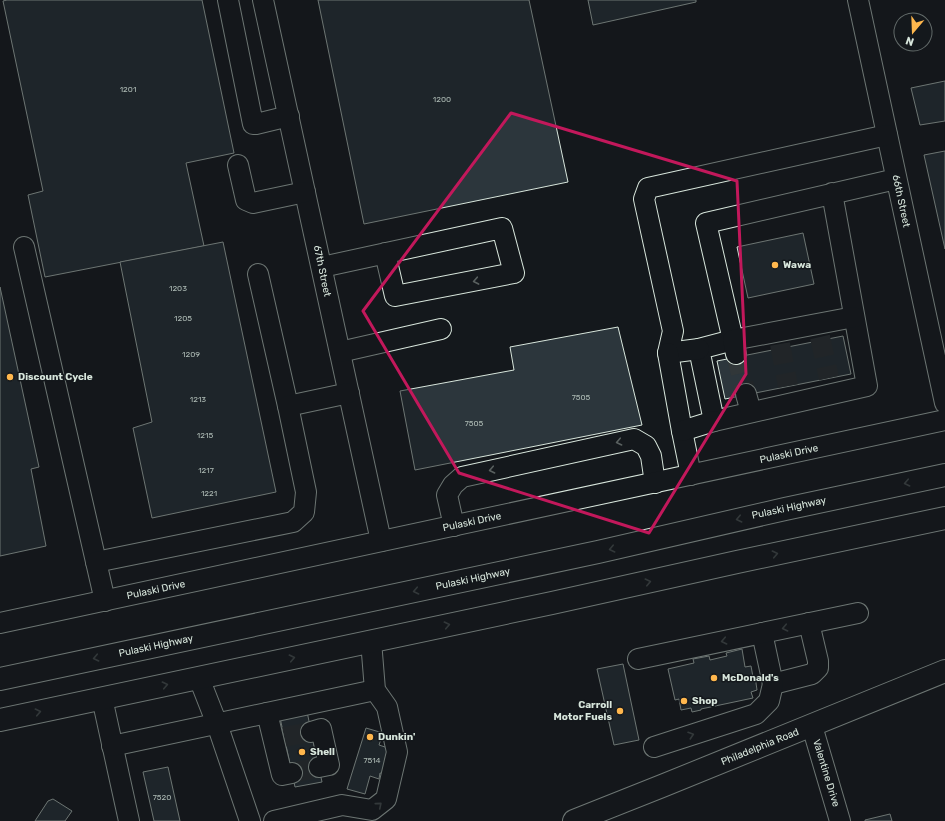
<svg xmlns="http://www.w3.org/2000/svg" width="945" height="821" font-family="Rubik,sans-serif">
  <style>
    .building { fill: #2c363c; stroke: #d8e6dc }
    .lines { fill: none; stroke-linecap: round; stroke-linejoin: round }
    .minor-tunnel { stroke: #313739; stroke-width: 20; stroke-dasharray: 20 10; stroke-linecap: butt }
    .minor-casing { stroke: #d8e6dc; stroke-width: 22 }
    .major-casing { stroke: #d8e6dc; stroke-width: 24 }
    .highway-casing { stroke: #d8e6dc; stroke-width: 24 }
    .minor { stroke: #14181c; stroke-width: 20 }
    .major { stroke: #14181c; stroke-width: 22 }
    .highway { stroke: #14181c; stroke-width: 22 }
    .oneway { stroke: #59605f }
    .marked { fill: none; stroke: #c2185b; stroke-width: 3; stroke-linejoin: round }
    .poi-dot { fill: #ffb74d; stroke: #14181c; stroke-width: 1.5 }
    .labels { text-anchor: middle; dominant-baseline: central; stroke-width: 3; stroke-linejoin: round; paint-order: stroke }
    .number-label { font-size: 8px; fill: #adbab4 }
    .street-label { font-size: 10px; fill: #d8e6dc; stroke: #14181c }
    .poi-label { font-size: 10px; font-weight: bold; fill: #d8e6dc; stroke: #14181c; text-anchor: start }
  </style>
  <rect width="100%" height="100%" fill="#14181c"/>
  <g class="building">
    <path d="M7 0H202L234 153 186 163 204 246 45 277 28 195 43 191 3 1Z"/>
    <path d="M318 0H529L568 182 364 224Z"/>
    <path d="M588 0H696V2L593 25Z"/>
    <path d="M945 81V121L920 125 911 88Z"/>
    <path d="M945 151V249L924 155Z"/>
    <path d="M803 233 814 284 748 298 737 247Z"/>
    <path d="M223 242 276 492 152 518 133 428 152 422 120 262Z"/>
    <path d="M0 287 39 467 31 469 46 546 0 556Z"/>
    <path d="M618 327 642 425 415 470 400 391 514 370 510 347Z"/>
    <path d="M843 336 851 374 725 399 717 361Z"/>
    <path d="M742 649 745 667 751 666 753 677 755 676 757 690 751 692 753 698 701 709V710L692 712 691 708 681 710 679 699 675 700 668 669 694 663 693 659 709 656 710 660 727 656 726 653Z"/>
    <path d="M623 664 639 740 614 745 597 669Z"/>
    <path d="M306 707 322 782 295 787 279 713Z"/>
    <path d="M366 728 383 733 379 745 388 748 385 759 391 761 387 775 380 773 379 779 370 776 365 794 347 789Z"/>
    <path d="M168 767 180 821H154L143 772Z"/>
    <path d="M53 799 72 811 65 821H35L48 801Z"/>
    <path d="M890 814 892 821H865V820Z"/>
  </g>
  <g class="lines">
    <g class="minor-tunnel">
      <path d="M820 337 829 378"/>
      <path d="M780 344 788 386"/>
      <path d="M736 354 746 394"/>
      <path d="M284 737 311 732"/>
      <path d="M292 773 319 767"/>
    </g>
    <g class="minor-casing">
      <g id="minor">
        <path d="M228 0 253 124H256L289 116"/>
        <path d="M263 0 381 541"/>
        <path d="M858 0 945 403"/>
        <path d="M238 165 246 200 253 203 305 192"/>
        <path d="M832 193 867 386 714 421 699 349 733 340 706 223 896 179"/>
        <path d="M24 247 105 601"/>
        <path d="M322 267C345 262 368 257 391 252L502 228 514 273 395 296 385 253"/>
        <path d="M258 274 288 406"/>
        <path d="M699 349 668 353 673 331 644 199 648 188 887 135"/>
        <path d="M340 352 441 329"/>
        <path d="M668 353 682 431 691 475"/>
        <path d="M736 354 733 340 854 317"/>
        <path d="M746 394 751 412"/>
        <path d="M682 431 714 421"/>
        <path d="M454 526 447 495 453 485 462 477 634 439 646 446 651 456 655 483"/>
        <path d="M96 562 293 522 304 512 306 492 288 406 349 393"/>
        <path d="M0 623 945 420"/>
        <path d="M762 633 773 684 812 674 818 668V661L809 623"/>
        <path d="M638 659 858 613"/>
        <path d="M199 678 217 724 250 821"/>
        <path d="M102 698 129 821"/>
        <path d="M267 713 282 775 292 773"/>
        <path d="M812 726 840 821"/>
        <path d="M311 732 321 729 329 765 319 767"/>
        <path d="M112 746 375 690"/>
        <path d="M654 747 756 714 769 701 773 684"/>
        <path d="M274 821 342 805 372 810 386 799 397 752 387 707 375 690 371 641"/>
      </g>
    </g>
    <g class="major-casing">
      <path id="major" d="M574 821 662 786 945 671"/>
    </g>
    <g class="highway-casing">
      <g id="highway">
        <path d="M0 679 598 552 785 509 945 475"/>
        <path d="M0 720 552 603 737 562 945 518"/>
      </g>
    </g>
    <use href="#minor" class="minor"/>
    <use href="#major" class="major"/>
    <use href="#highway" class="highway"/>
  </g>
  <defs><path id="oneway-chevron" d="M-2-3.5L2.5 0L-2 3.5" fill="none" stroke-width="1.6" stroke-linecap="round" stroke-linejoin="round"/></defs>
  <g class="oneway">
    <use href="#oneway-chevron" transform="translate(476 281) rotate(169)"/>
    <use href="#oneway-chevron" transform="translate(619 442) rotate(168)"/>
    <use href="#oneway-chevron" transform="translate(492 470) rotate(168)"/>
    <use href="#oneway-chevron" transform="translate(907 483) rotate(168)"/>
    <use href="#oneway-chevron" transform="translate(739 519) rotate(167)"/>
    <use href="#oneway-chevron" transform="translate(612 549) rotate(167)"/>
    <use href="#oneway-chevron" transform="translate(775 554) rotate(-12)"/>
    <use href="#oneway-chevron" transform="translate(648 582) rotate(-13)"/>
    <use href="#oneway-chevron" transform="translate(416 591) rotate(168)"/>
    <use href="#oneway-chevron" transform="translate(447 625) rotate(-12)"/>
    <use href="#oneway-chevron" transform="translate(785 628) rotate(168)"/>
    <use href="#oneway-chevron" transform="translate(724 641) rotate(168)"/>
    <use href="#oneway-chevron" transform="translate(96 658) rotate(168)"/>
    <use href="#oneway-chevron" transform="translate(292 658) rotate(-12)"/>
    <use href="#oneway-chevron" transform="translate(165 685) rotate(-12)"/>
    <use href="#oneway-chevron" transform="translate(38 712) rotate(-12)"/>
    <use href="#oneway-chevron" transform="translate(691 735) rotate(-18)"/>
    <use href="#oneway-chevron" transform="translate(379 805) rotate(-40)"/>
  </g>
  <path d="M0 0H945V821H0ZM511 113 737 181 746 374 649 533 459 473 363 311Z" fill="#14181c" fill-opacity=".55" fill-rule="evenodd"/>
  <path class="marked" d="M511 113 737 181 746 374 649 533 459 473 363 311Z"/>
  <g class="poi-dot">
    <circle cx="775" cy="265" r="4"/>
    <circle cx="10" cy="377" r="4"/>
    <circle cx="714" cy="678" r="4"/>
    <circle cx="684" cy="701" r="4"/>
    <circle cx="620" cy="711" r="4"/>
    <circle cx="370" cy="737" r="4"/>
    <circle cx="302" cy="752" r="4"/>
  </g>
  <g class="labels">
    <g class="number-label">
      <text x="128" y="89">1201</text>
      <text x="442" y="99">1200</text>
      <text x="178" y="288">1203</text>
      <text x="183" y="318">1205</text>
      <text x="191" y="354">1209</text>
      <text x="581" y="397">7505</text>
      <text x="198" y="399">1213</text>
      <text x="474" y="423">7505</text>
      <text x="205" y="435">1215</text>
      <text x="206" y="470">1217</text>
      <text x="209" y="493">1221</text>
      <text x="372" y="760">7514</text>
      <text x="162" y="797">7520</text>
    </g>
    <g class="street-label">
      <text transform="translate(901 201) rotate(78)">66th Street</text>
      <text transform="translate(322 271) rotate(78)">67th Street</text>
      <text transform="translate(789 454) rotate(-12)">Pulaski Drive</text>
      <text transform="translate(789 508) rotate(-12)">Pulaski Highway</text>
      <text transform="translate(472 522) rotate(-12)">Pulaski Drive</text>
      <text transform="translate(473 579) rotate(-12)">Pulaski Highway</text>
      <text transform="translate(156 590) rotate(-12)">Pulaski Drive</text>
      <text transform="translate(156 646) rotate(-12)">Pulaski Highway</text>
      <text transform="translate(760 747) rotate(-22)">Philadelphia Road</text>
      <text transform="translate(826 773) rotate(73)">Valentine Drive</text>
    </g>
    <g class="poi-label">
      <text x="783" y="265">Wawa</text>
      <text x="18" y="377">Discount Cycle</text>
      <text x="722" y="678">McDonald's</text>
      <text x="692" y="701">Shop</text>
      <text x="612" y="705" text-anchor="end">Carroll<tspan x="612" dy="12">Motor Fuels</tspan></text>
      <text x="378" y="737">Dunkin'</text>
      <text x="310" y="752">Shell</text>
    </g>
  </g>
  <g transform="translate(913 32) rotate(199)"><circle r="19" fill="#14181c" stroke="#626a69"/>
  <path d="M0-3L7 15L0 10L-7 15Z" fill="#ffb74d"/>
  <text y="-6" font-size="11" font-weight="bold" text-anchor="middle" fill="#d8e6dc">N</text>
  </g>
</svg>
